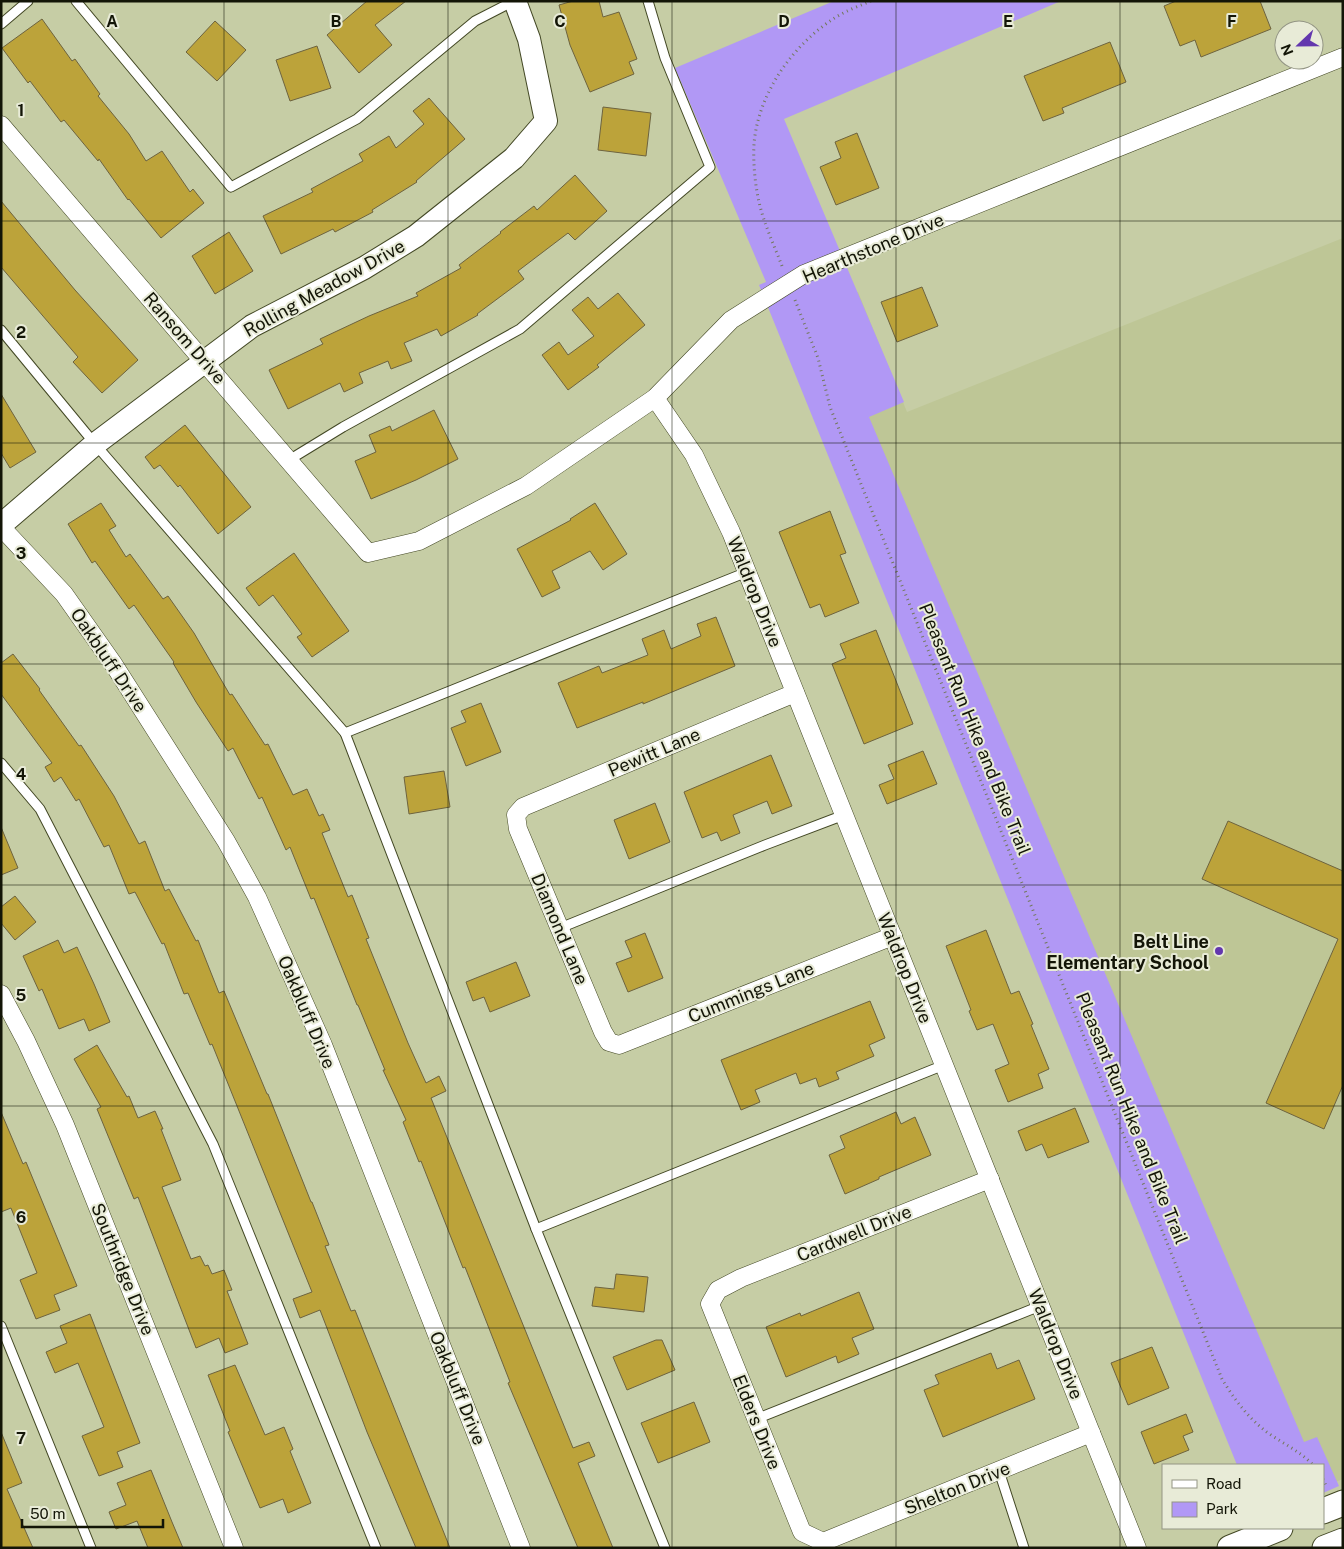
<svg xmlns="http://www.w3.org/2000/svg" width="1344" height="1549" font-family="'Public Sans',sans-serif">
  <style>
    .built { fill: #bec696 }
    .green { fill: #b198f5 }
    .building { fill: #bca33a; stroke: #6d633f }
    .lines { fill: none; stroke-linecap: round; stroke-linejoin: round }
    .service-casing { stroke: #434825; stroke-width: 11 }
    .minor-casing { stroke: #434825; stroke-width: 19 }
    .tertiary-casing { stroke: #434825; stroke-width: 24 }
    .secondary-casing { stroke: #434825; stroke-width: 27 }
    .path { stroke: #73785c; stroke-width: 3; stroke-dasharray: 1 4; stroke-linecap: butt }
    .service { stroke: #fff; stroke-width: 9 }
    .minor { stroke: #fff; stroke-width: 18 }
    .tertiary { stroke: #fff; stroke-width: 22 }
    .secondary { stroke: #fff; stroke-width: 25 }
    .grid { fill: none; stroke: #131507; stroke-width: 1; stroke-opacity: 0.55 }
    .poi-dot { fill: #6337ae; stroke: #e8ebd7; stroke-width: 2 }
    .labels { text-anchor: middle; dominant-baseline: central; stroke-width: 4; stroke-linejoin: round; paint-order: stroke }
    .street-label { font-size: 18px; fill: #131507; stroke: #e8ebd7 }
    .poi-label { font-size: 18px; font-weight: bold; fill: #131507; stroke: #e8ebd7; text-anchor: end }
    .grid-label { font-size: 16px; text-anchor: middle; font-weight: bold; fill: #131507; stroke: #e8ebd7; stroke-width: 4; stroke-linejoin: round; paint-order: stroke }
  </style>
  <rect width="100%" height="100%" fill="#c6cda5"/>
  <path class="built" d="M1343 238V1479L1323 1487V1465H1272L806 311 858 292 907 412Z"/>
  <path class="green" d="M834 1H1061L784 119 904 402 869 417 1304 1442 1317 1437 1339 1486 1323 1493V1465H1237L759 285 766 282 675 68Z"/>
  <g class="building">
    <path d="M367 1H406L375 25 392 45 359 73 327 35Z"/>
    <path d="M573 1H599L603 17 619 12 637 59 629 62 634 74 590 92 570 45 559 5Z"/>
    <path d="M1176 1H1260L1271 29 1201 57 1195 40 1180 46 1164 6Z"/>
    <path d="M42 19 72 61 75 59 100 94 98 96 129 134 146 161 162 151 190 192 193 189 204 203 161 238 129 199 128 200 99 159 98 161 64 120 61 122 30 81 28 83 2 48Z"/>
    <path d="M215 21 246 50 217 81 186 52Z"/>
    <path d="M1110 42 1126 82 1062 108 1064 113 1043 121 1024 76Z"/>
    <path d="M317 46 331 88 290 101 276 60Z"/>
    <path d="M429 98 465 139 416 181 417 182 372 210 373 212 335 232 333 229 281 254 263 216 313 192 311 189 363 161 359 154 389 136 396 148 424 124 413 111Z"/>
    <path d="M603 107 651 113 646 156 598 150Z"/>
    <path d="M857 133 879 188 836 205 820 167 841 158 835 142Z"/>
    <path d="M575 175 607 211 575 240 568 233 518 271 524 279 477 314 478 315 441 336 437 329 404 343 412 361 391 369 388 361 359 373 363 383 344 392 340 383 288 409 269 370 323 344 320 339 369 316 418 296 416 293 461 268 459 265 501 233 500 232 534 206 537 210Z"/>
    <path d="M1 201 75 290 138 360 102 393 73 362 78 357 1 267Z"/>
    <path d="M229 232 253 271 215 294 192 256Z"/>
    <path d="M922 287 938 326 897 342 881 302Z"/>
    <path d="M618 293 645 325 597 365 599 367 568 390 542 355 559 342 568 355 594 336 572 310 588 297 598 309Z"/>
    <path d="M1 394 36 452 10 468 1 453Z"/>
    <path d="M434 410 458 459 416 480 371 499 355 461 376 452 369 435 390 426 392 431Z"/>
    <path d="M185 425 251 507 218 534 180 485 178 487 160 465 154 469 145 457Z"/>
    <path d="M101 503 116 526 109 530 126 557 130 554 163 599 168 596 194 633 230 695 232 694 265 745 268 744 293 795 307 789 319 816 323 814 330 830 322 833 348 897 352 895 369 938 366 939 408 1043 426 1083 439 1076 446 1091 431 1098 573 1448 589 1442 595 1456 578 1463 613 1548H578L508 1383 510 1382 465 1267 463 1268 421 1161 419 1162 403 1122 406 1120 383 1070H385L358 1005H357L314 898 311 899 290 847 286 850 262 797 259 799 233 748 228 751 196 702 173 663 174 662 134 605 129 609 95 561 92 563 68 524Z"/>
    <path d="M595 503 627 554 603 570 590 551 552 571 560 588 542 597 517 549 571 520 570 519Z"/>
    <path d="M830 511 846 553 840 555 859 603 825 617 820 604 810 608 779 532Z"/>
    <path d="M294 553 349 631 312 657 297 637 302 634 273 595 259 606 246 588Z"/>
    <path d="M716 617 735 666 643 704V702L577 728 558 683 599 666 602 673 648 655 642 639 664 630 671 649 701 636 697 624Z"/>
    <path d="M876 630 913 724 864 744 832 664 846 658 840 644Z"/>
    <path d="M13 654 40 689 39 690 79 746 81 745 114 796 139 844 145 841 165 891 169 889 196 941 198 940 219 993 224 991 267 1094H268L311 1202H312L329 1245 325 1246 351 1311 355 1310 450 1548H416L367 1432 320 1310 300 1318 293 1299 312 1292 212 1044 210 1045 188 993 184 994 164 943 162 944 135 892 129 894 109 845 104 847 79 799 76 801 61 777 54 782 45 767 52 763 1 694V663Z"/>
    <path d="M481 703 501 752 466 766 451 728 466 722 461 711Z"/>
    <path d="M923 751 937 784 887 804 879 785 894 779 888 765Z"/>
    <path d="M771 755 792 806 772 814 767 801 733 815 740 833 721 841 717 832 702 838 684 792Z"/>
    <path d="M444 771 450 807 409 814 404 777Z"/>
    <path d="M655 803 670 842 629 859 614 820Z"/>
    <path d="M1228 821 1343 871V1085L1324 1129 1266 1103 1338 939 1202 879Z"/>
    <path d="M1 827 18 868 1 875Z"/>
    <path d="M15 896 36 922 15 940 1 923V907Z"/>
    <path d="M986 930 1011 994 1019 991 1033 1024 1031 1025 1049 1069 1038 1074 1043 1088 1008 1102 995 1070 1009 1064 993 1024 977 1030 969 1011 971 1010 946 946Z"/>
    <path d="M645 933 663 978 628 992 616 963 632 957 625 941Z"/>
    <path d="M58 940 64 953 77 947 94 984 110 1022 89 1031 84 1019 59 1029 42 989 39 991 23 956Z"/>
    <path d="M516 962 530 996 490 1012 484 997 473 1001 466 982Z"/>
    <path d="M870 1001 885 1038 869 1045 874 1056 836 1072 839 1079 819 1087 816 1078 800 1084 796 1073 755 1090 760 1102 741 1110 721 1060Z"/>
    <path d="M97 1045 127 1097 129 1096 138 1118 155 1111 163 1129H161L181 1180 162 1187 191 1259 200 1256 205 1266 208 1265 212 1274 224 1270 232 1290 227 1291 248 1344 225 1353 219 1338 196 1348 138 1197 134 1199 97 1109 101 1107 74 1059Z"/>
    <path d="M1075 1108 1089 1142 1048 1158 1042 1144 1026 1151 1018 1131Z"/>
    <path d="M1 1112 23 1164 26 1162 77 1286 54 1295 60 1310 36 1319 20 1280 37 1273 11 1208 1 1212Z"/>
    <path d="M896 1112 901 1124 915 1117 931 1155 879 1177V1179L845 1194 829 1155 845 1148 840 1136Z"/>
    <path d="M616 1274 648 1277 644 1312 592 1306 595 1287 614 1289Z"/>
    <path d="M859 1292 874 1329 852 1338 859 1354 838 1363 836 1356 786 1377 766 1327 800 1313 801 1316Z"/>
    <path d="M90 1314 140 1443 117 1452 123 1467 99 1476 82 1436 104 1427 78 1363 55 1373 46 1352 67 1343 60 1326Z"/>
    <path d="M656 1340H662L675 1370 627 1390 613 1357Z"/>
    <path d="M1152 1347 1169 1388 1128 1405 1111 1363Z"/>
    <path d="M991 1353 997 1369 1019 1360 1035 1399 943 1437 924 1390 939 1384 935 1375Z"/>
    <path d="M235 1365 265 1435 284 1427 293 1449 290 1451 311 1503 288 1513 283 1499 260 1508 228 1432 230 1431 208 1375Z"/>
    <path d="M694 1402 710 1442 658 1463 641 1423Z"/>
    <path d="M1186 1414 1193 1432 1183 1436 1189 1450 1154 1464 1141 1432Z"/>
    <path d="M1 1432 22 1483 7 1489 33 1548H1Z"/>
    <path d="M151 1470 172 1522 183 1548H148L137 1521 116 1529 109 1512 126 1505 117 1483Z"/>
  </g>
  <g class="lines">
    <g class="service-casing">
      <g id="service">
        <path d="M76 1 231 187 357 119 475 21 514 1"/>
        <path d="M1 24 28 1"/>
        <path d="M1 330 95 444 345 733 747 572"/>
        <path d="M289 460 343 427 520 329 710 167 665 58 648 1"/>
        <path d="M345 733 536 1229"/>
        <path d="M1 763 40 809 213 1144 376 1548"/>
        <path d="M560 928 765 845 844 815"/>
        <path d="M1 1326 91 1548"/>
        <path d="M756 1419 1040 1306"/>
        <path d="M999 1471 1024 1548"/>
        <path d="M665 1548 536 1229 944 1065"/>
      </g>
    </g>
    <g class="minor-casing">
      <g id="minor">
        <path d="M1 125 368 553 419 541 526 486 655 398 731 320 804 274 1343 57"/>
        <path d="M655 398 694 455 731 532 1137 1548"/>
        <path d="M1 527 64 594 114 665 226 841 257 897 323 1045 521 1548"/>
        <path d="M795 693 523 807 516 815 518 829 603 1032 609 1042 619 1045 893 936"/>
        <path d="M1 994 26 1041 65 1125 234 1548"/>
        <path d="M990 1179 741 1278 718 1290 710 1304 802 1532 823 1542 1091 1433"/>
      </g>
    </g>
    <g class="tertiary-casing">
      <path id="tertiary" d="M1 525 95 444 252 326 364 268 416 236 514 158 546 121 529 39 515 1"/>
    </g>
    <g class="secondary-casing">
      <g id="secondary">
        <path d="M1323 1511 1343 1503"/>
        <path d="M1230 1548 1280 1528"/>
        <path d="M1325 1548 1343 1541"/>
      </g>
    </g>
    <g class="path">
      <path d="M782 266C774 245 764 224 759 202 755 184 753 163 754 144 758 94 792 46 833 19 845 11 859 6 871 1"/>
      <path d="M795 300 818 358 830 407 1222 1379C1234 1399 1249 1419 1268 1433 1284 1444 1301 1452 1313 1465"/>
      <path d="M1323 1479 1327 1488"/>
    </g>
    <use href="#service" class="service"/>
    <use href="#minor" class="minor"/>
    <use href="#tertiary" class="tertiary"/>
    <use href="#secondary" class="secondary"/>
  </g>
  <path class="grid" d="M224 1V1548M448 1V1548M672 1V1548M896 1V1548M1120 1V1548M1 221H1343M1 443H1343M1 664H1343M1 885H1343M1 1106H1343M1 1328H1343"/>
  <circle class="poi-dot" cx="1219" cy="951" r="5"/>
  <g class="labels">
    <g class="street-label">
      <text transform="translate(873 248) rotate(-23)">Hearthstone Drive</text>
      <text transform="translate(324 288) rotate(-29)">Rolling Meadow Drive</text>
      <text transform="translate(185 338) rotate(49)">Ransom Drive</text>
      <text transform="translate(755 592) rotate(68)">Waldrop Drive</text>
      <text transform="translate(109 660) rotate(56)">Oakbluff Drive</text>
      <text transform="translate(975 729) rotate(68)">Pleasant Run Hike and Bike Trail</text>
      <text transform="translate(654 752) rotate(-23)">Pewitt Lane</text>
      <text transform="translate(560 929) rotate(67)">Diamond Lane</text>
      <text transform="translate(905 968) rotate(68)">Waldrop Drive</text>
      <text transform="translate(751 992) rotate(-22)">Cummings Lane</text>
      <text transform="translate(307 1012) rotate(67)">Oakbluff Drive</text>
      <text transform="translate(1132 1118) rotate(68)">Pleasant Run Hike and Bike Trail</text>
      <text transform="translate(854 1233) rotate(-22)">Cardwell Drive</text>
      <text transform="translate(123 1269) rotate(68)">Southridge Drive</text>
      <text transform="translate(1056 1344) rotate(68)">Waldrop Drive</text>
      <text transform="translate(458 1388) rotate(68)">Oakbluff Drive</text>
      <text transform="translate(757 1422) rotate(68)">Elders Drive</text>
      <text transform="translate(957 1488) rotate(-22)">Shelton Drive</text>
    </g>
    <g class="poi-label">
      <text x="1209" y="941">Belt Line<tspan x="1209" dy="21">Elementary School</tspan></text>
    </g>
  </g>
  <g class="grid-label">
    <text x="112" y="27">A</text>
    <text x="336" y="27">B</text>
    <text x="560" y="27">C</text>
    <text x="784" y="27">D</text>
    <text x="1008" y="27">E</text>
    <text x="1232" y="27">F</text>
    <text x="21" y="116">1</text>
    <text x="21" y="338">2</text>
    <text x="21" y="559">3</text>
    <text x="21" y="780">4</text>
    <text x="21" y="1001">5</text>
    <text x="21" y="1223">6</text>
    <text x="21" y="1444">7</text>
  </g>
  <rect width="1344" height="1549" fill="none" stroke="#131507" stroke-width="5"/>
  <rect x="1162" y="1464" width="162" height="65" fill="#e8ebd7" stroke="#939584"/>
  <rect x="1172" y="1480" width="25" height="8" fill="#ffffff" stroke="#939584"/>
  <text x="1206" y="1489" font-size="15" fill="#131507">Road</text>
  <rect x="1172" y="1502" width="25" height="15" fill="#b198f5" stroke="#939584"/>
  <text x="1206" y="1514" font-size="15" fill="#131507">Park</text>
  <g transform="translate(1299 45) rotate(248)"><circle r="24" fill="#e8ebd7" stroke="#939584"/>
  <path d="M0-4L9 19L0 12L-9 19Z" fill="#6337ae"/>
  <text y="-8" font-size="14" font-weight="bold" text-anchor="middle" fill="#131507">N</text>
  </g>
  <path d="M22 1519v8h141v-8" fill="none" stroke="#131507" stroke-width="2.5"/>
  <text x="30" y="1519" font-size="15" fill="#131507" stroke="#e8ebd7" stroke-width="4" paint-order="stroke">50 m</text>
</svg>
